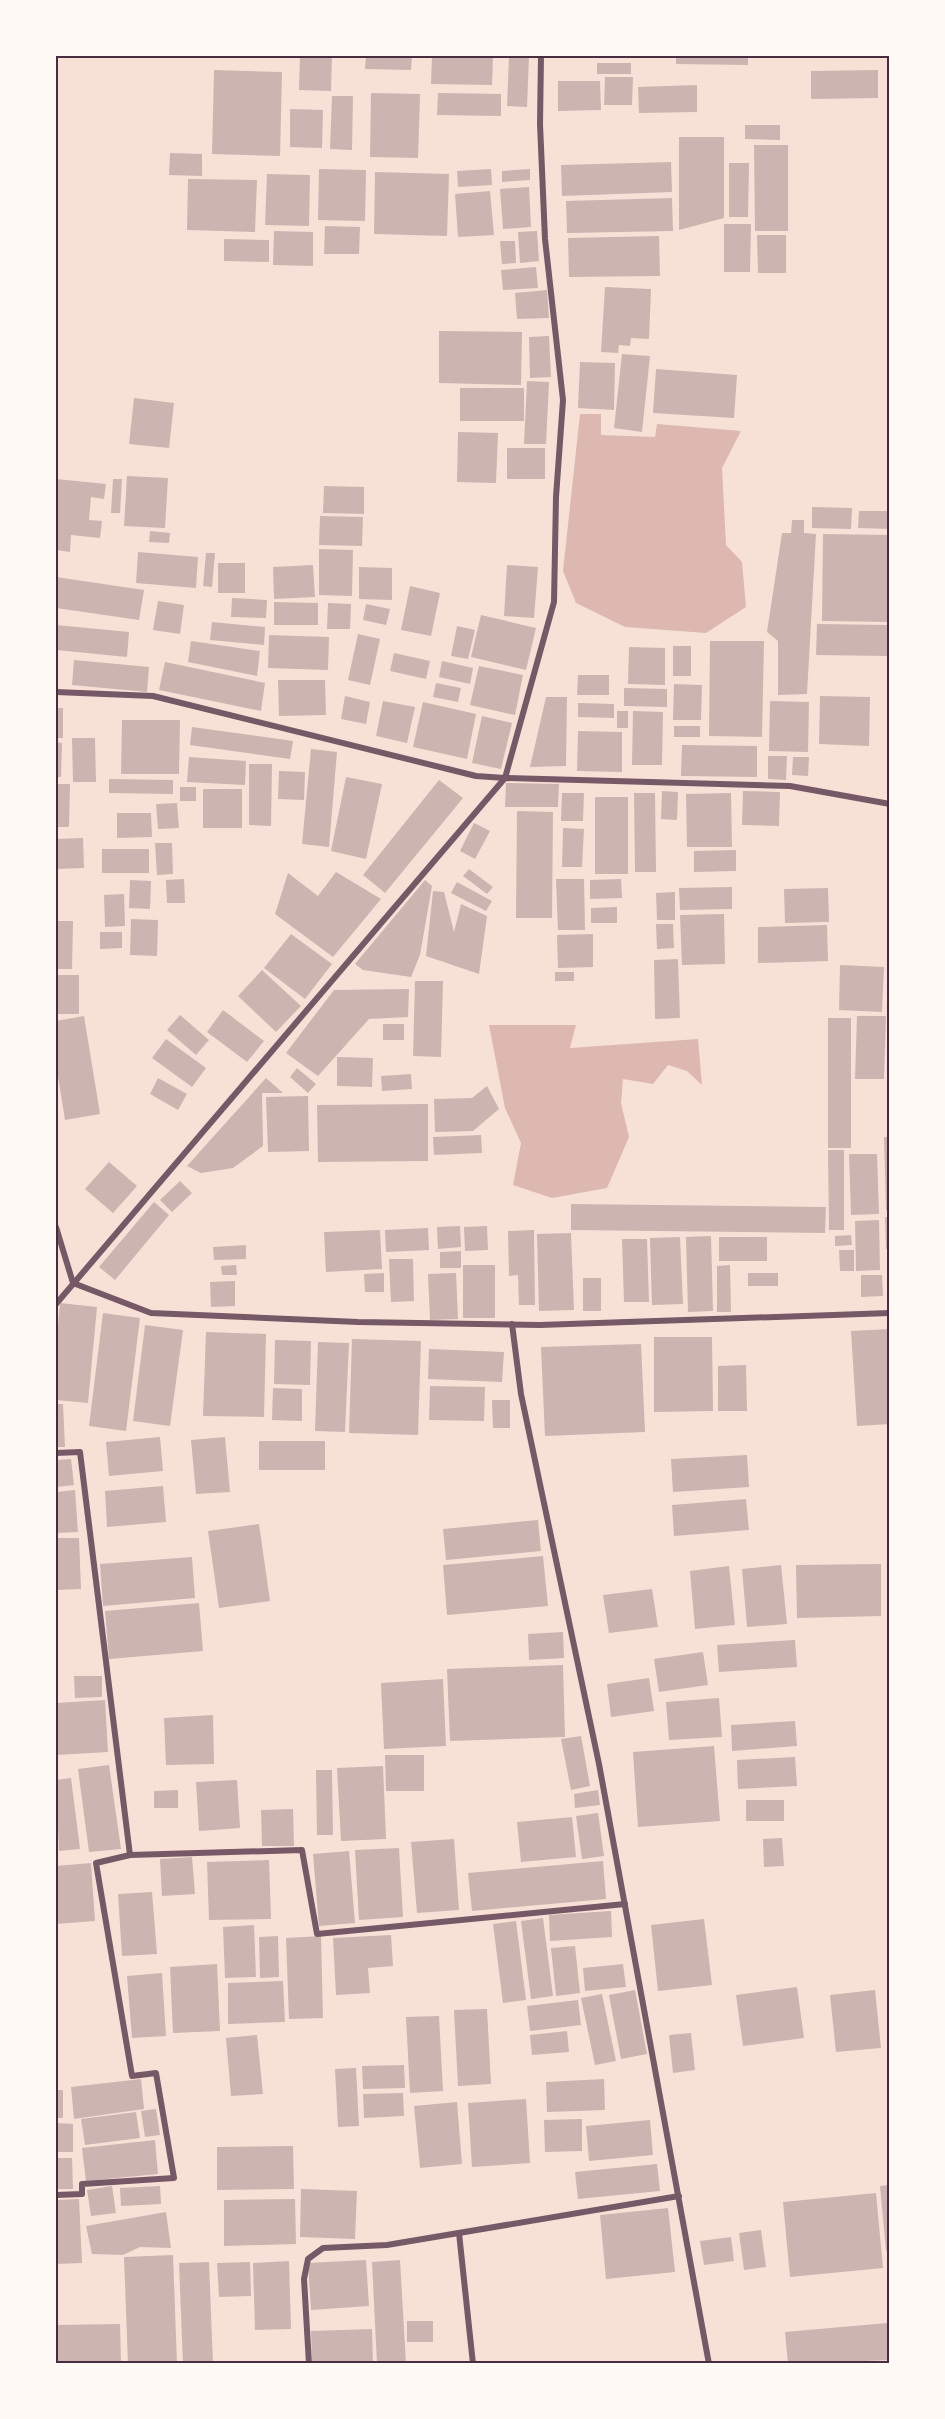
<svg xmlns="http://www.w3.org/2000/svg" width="945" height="2419" font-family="Poppins,sans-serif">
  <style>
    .water { fill: #dcb8b0 }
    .building { fill: #ccb4b1 }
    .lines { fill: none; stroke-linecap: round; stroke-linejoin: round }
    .minor { stroke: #755966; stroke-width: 6 }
    .neatline { fill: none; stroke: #4a2c40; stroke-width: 2 }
  </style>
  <rect width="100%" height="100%" fill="#f7e1d7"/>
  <g class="water">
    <path d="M580 414H601V435L655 437 657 424 741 431 722 468 726 545 742 562 746 607 706 633 625 627 576 603 563 571Z"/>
    <path d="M489 1025H576L570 1048 698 1039 702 1085 687 1071 668 1065 653 1084 623 1079 621 1103 629 1137 607 1188 552 1198 513 1185 521 1143 505 1108Z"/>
  </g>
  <g class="building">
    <path d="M300 56H332L331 91 299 90Z"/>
    <path d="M366 56H412L411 70 365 69Z"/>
    <path d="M432 56H493L492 85 431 84Z"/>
    <path d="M509 56H529L527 107 507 106Z"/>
    <path d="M676 56H748V65L676 64Z"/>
    <rect x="597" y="63" width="34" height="11"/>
    <path d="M214 70 282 72 280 156 212 154Z"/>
    <path d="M878 70V98L811 99V71Z"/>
    <path d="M605 77H633L632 105H604Z"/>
    <path d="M558 81H600L601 110 558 111Z"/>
    <path d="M697 85V112L639 113 638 87Z"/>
    <path d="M371 93 420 94 418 158 370 157Z"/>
    <path d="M438 93 501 94V116L437 115Z"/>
    <path d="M332 96H353L352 150 330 149Z"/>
    <path d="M290 109 323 110 322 148 290 147Z"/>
    <path d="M745 125H780V140L745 139Z"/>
    <path d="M679 137H724V218L679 230Z"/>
    <path d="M754 145H788V231H755Z"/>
    <path d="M170 153 202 154V176L169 175Z"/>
    <path d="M671 162 672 192 562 196 561 165Z"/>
    <path d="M729 163H749L748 217H729Z"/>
    <path d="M319 169 366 170 365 221 318 220Z"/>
    <path d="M491 169 492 185 458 187 457 171Z"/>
    <path d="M530 169V180L502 182V171Z"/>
    <path d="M375 172 449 174 447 236 374 234Z"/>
    <path d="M267 174 310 175 309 226 265 225Z"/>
    <path d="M188 179 257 180 255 232 187 230Z"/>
    <path d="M529 187 531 227 503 229 500 189Z"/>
    <path d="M490 191 494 235 458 237 455 194Z"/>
    <path d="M672 198 673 231 567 233 566 201Z"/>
    <path d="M724 224H751L750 272H724Z"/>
    <path d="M325 226 360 227 359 254H324Z"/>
    <path d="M274 231 313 232V266L273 265Z"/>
    <path d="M537 231 539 261 520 263 518 232Z"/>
    <path d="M757 235H786V273H758Z"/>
    <path d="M659 236 660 276 569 277 568 238Z"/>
    <path d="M224 239 269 240V262L224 261Z"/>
    <path d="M500 241H515L516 263 502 264Z"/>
    <path d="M536 267 538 288 503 290 501 270Z"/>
    <path d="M605 287 651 289 649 339 631 338 630 346 619 345 618 353 601 352Z"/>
    <path d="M547 290 549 318 517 319 515 293Z"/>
    <path d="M439 331 522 332 521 385 439 383Z"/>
    <path d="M549 336 551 377 530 378 529 337Z"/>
    <path d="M622 354 650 356 642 432 614 428Z"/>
    <path d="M580 362 615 363 614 410 578 408Z"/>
    <path d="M656 369 737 375 734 418 653 413Z"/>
    <path d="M527 381 549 382 546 444H524Z"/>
    <rect x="460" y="388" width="64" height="33"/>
    <path d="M134 398 174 403 169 448 129 444Z"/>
    <path d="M458 432 498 433 496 483 457 482Z"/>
    <rect x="507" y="448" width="38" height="31"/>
    <path d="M127 476 168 478 165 528 124 526Z"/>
    <path d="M56 479 106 484 104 499 91 497 89 520 102 521 100 538 71 535 70 552 56 550Z"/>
    <path d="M113 479H122L120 513H111Z"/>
    <path d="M324 486 364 487V514L323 513Z"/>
    <path d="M812 507 852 508 851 529 812 528Z"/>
    <path d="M859 511H890V529L858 528Z"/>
    <path d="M320 516 363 517 362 546 319 545Z"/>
    <path d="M792 520H804V533L816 534 807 694 778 695V641L767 632 782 533H791Z"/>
    <path d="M150 531 170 533 169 543 149 542Z"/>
    <path d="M823 534 890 535 889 622 822 621Z"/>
    <path d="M319 549 353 550 352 596 319 595Z"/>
    <path d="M138 552 198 557 196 588 136 583Z"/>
    <path d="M206 553H215L212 587 203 586Z"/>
    <rect x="218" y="563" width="27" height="30"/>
    <path d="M313 565 315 597 274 599 273 567Z"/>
    <path d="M507 565 538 567 534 618 504 616Z"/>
    <path d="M359 567 392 568V600L359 599Z"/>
    <path d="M56 577 144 590 139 620 56 608Z"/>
    <path d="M410 586 440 593 431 636 401 630Z"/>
    <path d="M232 598 267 600 266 618 231 617Z"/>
    <path d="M158 601 184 605 180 634 153 630Z"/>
    <path d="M274 602 318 603V625H274Z"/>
    <path d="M328 603 351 604 350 629H327Z"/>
    <path d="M366 604 390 609 386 625 363 620Z"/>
    <path d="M481 615 536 628 526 670 471 657Z"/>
    <path d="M212 622 265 627 264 645 210 640Z"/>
    <path d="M817 624 888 625V656L816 655Z"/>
    <path d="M56 625 129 632 127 657 56 650Z"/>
    <path d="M457 626 475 630 468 659 451 656Z"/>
    <path d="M358 634 380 639 370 685 348 680Z"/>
    <path d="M269 635 329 637 328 670 268 668Z"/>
    <path d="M191 641 260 651 257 676 188 662Z"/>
    <path d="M710 641H764L762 737 709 736Z"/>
    <rect x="673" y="646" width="18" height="30"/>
    <path d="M629 647 665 648V685L628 684Z"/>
    <path d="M394 653 430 661 426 679 390 671Z"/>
    <path d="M74 660 149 667 147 692 72 685Z"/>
    <path d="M442 661 473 668 470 684 439 677Z"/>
    <path d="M165 662 265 683 261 711 159 690Z"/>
    <path d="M479 666 523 675 515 715 470 705Z"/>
    <path d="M578 675H609V695H577Z"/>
    <path d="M278 680H325L326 715 279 716Z"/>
    <path d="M436 683 461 688 458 702 433 697Z"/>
    <path d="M674 684 702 685 701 720H673Z"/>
    <path d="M624 688 667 689V707L624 706Z"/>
    <path d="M345 696 370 702 366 724 341 719Z"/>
    <path d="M820 696 870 697 869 746 819 744Z"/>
    <path d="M546 697H567L566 766 530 767Z"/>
    <path d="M383 701 415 707 407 743 376 736Z"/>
    <path d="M770 701 809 702 808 752 769 751Z"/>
    <path d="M423 702 476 714 467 759 413 747Z"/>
    <path d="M578 703 614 704V718L578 717Z"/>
    <rect x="56" y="708" width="7" height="30"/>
    <rect x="617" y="711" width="11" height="17"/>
    <path d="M633 711 663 712 662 765H632Z"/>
    <path d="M482 716 512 723 501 769 472 763Z"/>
    <path d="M122 720H180L179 774H121Z"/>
    <rect x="674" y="726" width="26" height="11"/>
    <path d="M192 727 293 741 290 759 190 745Z"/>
    <path d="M578 731 622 732V772L577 771Z"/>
    <path d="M72 738H95L96 782H73Z"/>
    <path d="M56 742 62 743 61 777H56Z"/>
    <path d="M682 745 757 746V777L681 776Z"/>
    <path d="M311 749 337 752 329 847 302 844Z"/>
    <path d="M768 756H787L786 780 768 779Z"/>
    <path d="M189 757 246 761 245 785 187 782Z"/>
    <path d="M793 757H809L808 776 792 775Z"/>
    <path d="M249 764H272L271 826 249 825Z"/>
    <path d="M279 771 305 772 304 800 278 799Z"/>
    <path d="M346 777 382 784 366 859 331 851Z"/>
    <path d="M109 779 173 780V794L109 793Z"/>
    <path d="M439 780 463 798 385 893 363 875Z"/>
    <path d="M506 783 559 784 558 807H505Z"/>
    <path d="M56 784H70L69 827H56Z"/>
    <rect x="180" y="787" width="16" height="14"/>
    <rect x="203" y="789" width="39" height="39"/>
    <path d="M662 791 678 792 677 820 661 819Z"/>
    <path d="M743 791 780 792 779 826 742 825Z"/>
    <path d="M562 793H584L583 821H561Z"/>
    <path d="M634 793H655L656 872H635Z"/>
    <path d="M731 793 732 847H687L686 794Z"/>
    <rect x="595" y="797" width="33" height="77"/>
    <path d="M177 803 179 828 158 829 156 804Z"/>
    <path d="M517 811 553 812 552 918H516Z"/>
    <path d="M117 813H151L152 837 117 838Z"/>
    <path d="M474 823 490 831 475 859 460 851Z"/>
    <path d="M563 828 584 829 582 867H562Z"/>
    <path d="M83 838 84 868 56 869V839Z"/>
    <path d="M155 843H172L173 874 157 875Z"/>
    <rect x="102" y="849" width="47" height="24"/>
    <path d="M736 850V871L694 872V851Z"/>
    <path d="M469 869 493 887 487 894 463 876Z"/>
    <path d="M336 872 381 899 333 957 275 914 288 873 318 896Z"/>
    <path d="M184 879 185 903H167L166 880Z"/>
    <path d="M556 879H584L585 930H558Z"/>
    <path d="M621 879 622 898 590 899V880Z"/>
    <path d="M130 880 151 881 150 909 129 908Z"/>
    <path d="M425 880 432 886 420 955 411 977 363 970 355 964Z"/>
    <path d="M457 882 492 901 486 911 451 893Z"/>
    <path d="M732 887V909L680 910 679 888Z"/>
    <path d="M828 888 829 922 785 923 784 889Z"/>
    <path d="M433 891 444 892 454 932 461 904 487 916 479 974 426 956Z"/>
    <path d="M675 892V920H657L656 893Z"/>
    <path d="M124 894 125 926 105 927 104 895Z"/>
    <path d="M617 907V923H591V908Z"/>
    <path d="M724 914 725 964 682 965 680 915Z"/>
    <path d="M131 919 158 920 157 956 130 955Z"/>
    <path d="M56 921H73L72 969H56Z"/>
    <path d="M656 924H673L674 948 657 949Z"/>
    <path d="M827 925 828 961 758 963V927Z"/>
    <path d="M100 932H122V948L100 949Z"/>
    <path d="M291 934 332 964 305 999 264 968Z"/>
    <path d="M593 934V967L558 968 557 935Z"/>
    <path d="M678 959 680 1018 655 1019 654 960Z"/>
    <path d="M840 965 884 967 882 1012 839 1010Z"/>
    <path d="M262 970 301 1006 276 1032 238 996Z"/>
    <rect x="555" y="972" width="19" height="9"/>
    <rect x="56" y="975" width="23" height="39"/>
    <path d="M415 981H443L441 1057 413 1056Z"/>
    <path d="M409 989 408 1017 369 1019 318 1076 286 1053 334 990Z"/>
    <path d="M223 1010 264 1041 247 1062 207 1032Z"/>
    <path d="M180 1015 209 1040 196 1055 167 1030Z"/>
    <path d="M84 1016 100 1114 65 1120 56 1064V1021Z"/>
    <path d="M857 1016H886L884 1079H855Z"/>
    <rect x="828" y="1018" width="23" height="130"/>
    <rect x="383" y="1024" width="21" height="16"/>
    <path d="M166 1039 206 1068 192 1087 152 1058Z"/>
    <path d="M337 1057 373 1058 372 1087 337 1086Z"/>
    <path d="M297 1068 316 1084 308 1093 290 1077Z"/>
    <path d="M411 1074 412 1089 382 1091 381 1076Z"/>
    <path d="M158 1078 187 1094 178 1110 150 1094Z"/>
    <path d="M266 1078 283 1093H262L263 1146 233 1168 201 1173 187 1166Z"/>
    <path d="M487 1086 499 1109 473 1131 435 1132 434 1099 472 1098Z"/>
    <path d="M308 1096 309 1151 268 1152 266 1097Z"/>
    <path d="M428 1104V1161L318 1162 317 1105Z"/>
    <path d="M481 1135 482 1153 434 1155 433 1137Z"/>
    <path d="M884 1137H890V1210H886Z"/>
    <path d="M828 1150H844V1230H829Z"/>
    <path d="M849 1154H877L879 1214 851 1215Z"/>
    <path d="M109 1162 137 1186 113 1213 85 1189Z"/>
    <path d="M180 1181 192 1193 172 1212 160 1200Z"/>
    <path d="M154 1202 169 1215 115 1280 99 1267Z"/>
    <path d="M571 1204 826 1207 825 1233 571 1230Z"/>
    <path d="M885 1217H890V1249H886Z"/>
    <path d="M879 1220 880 1270 856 1271 855 1221Z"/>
    <path d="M460 1226 461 1247 438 1249 437 1227Z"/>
    <path d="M487 1226 488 1250 465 1251 464 1227Z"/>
    <path d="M428 1228 429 1250 386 1252 385 1230Z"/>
    <path d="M380 1230 382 1269 326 1272 324 1232Z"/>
    <path d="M534 1230 535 1305H519L518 1275 509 1276 508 1231Z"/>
    <path d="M571 1233 574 1310 539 1311 537 1234Z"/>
    <path d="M851 1235 852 1245 835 1246V1236Z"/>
    <path d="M711 1236 713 1311 688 1312 686 1237Z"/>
    <path d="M680 1237 683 1304 652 1305 650 1238Z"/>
    <rect x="719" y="1237" width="48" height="24"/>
    <path d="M622 1239H647L649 1302H624Z"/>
    <path d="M246 1245V1259L214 1260 213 1247Z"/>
    <path d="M839 1250H854V1271H840Z"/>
    <path d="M461 1251V1268H440V1252Z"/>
    <path d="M389 1259H413L414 1301 391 1302Z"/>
    <path d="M236 1265 237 1275H222L221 1266Z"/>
    <rect x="463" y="1265" width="32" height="53"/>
    <path d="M730 1265 731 1312H717V1266Z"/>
    <path d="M384 1273V1292H365L364 1274Z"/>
    <path d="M456 1273 458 1319 430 1320 428 1274Z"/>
    <rect x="748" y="1273" width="30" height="13"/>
    <path d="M861 1275H882L883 1296 861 1297Z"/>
    <rect x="583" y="1278" width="18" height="33"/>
    <path d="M235 1281V1306L211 1307 210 1282Z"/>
    <path d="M60 1303 97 1307 88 1403 56 1400V1350Z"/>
    <path d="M103 1313 140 1318 126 1431 89 1426Z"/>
    <path d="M145 1325 183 1330 170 1426 133 1421Z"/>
    <path d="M890 1329V1424L857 1426 851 1331Z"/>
    <path d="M206 1332 266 1334 264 1417 203 1416Z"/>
    <path d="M654 1337H712L713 1411 654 1412Z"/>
    <path d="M352 1339 421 1341 418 1435 349 1433Z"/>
    <path d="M275 1340 311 1341 310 1385 274 1384Z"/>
    <path d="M318 1342 349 1343 345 1432 315 1431Z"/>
    <path d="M641 1344 645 1432 545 1436 541 1347Z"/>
    <path d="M429 1349 504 1352 502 1382 428 1379Z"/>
    <path d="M746 1365 747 1411H718V1366Z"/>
    <path d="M430 1386 485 1387 484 1421 429 1420Z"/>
    <path d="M273 1388 302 1389V1421L272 1420Z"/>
    <path d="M492 1400H510V1428H493Z"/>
    <path d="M56 1404H63L65 1447H56Z"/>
    <path d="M160 1437 163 1471 109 1476 106 1442Z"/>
    <path d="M225 1437 230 1492 196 1494 191 1440Z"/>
    <rect x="259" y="1441" width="66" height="29"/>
    <path d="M747 1455 749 1487 673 1492 671 1459Z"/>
    <path d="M71 1459 74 1485 56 1487V1460Z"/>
    <path d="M163 1486 166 1522 107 1527 105 1491Z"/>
    <path d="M75 1490 78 1532 57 1533 56 1492Z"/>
    <path d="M746 1499 749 1530 674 1536 672 1505Z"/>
    <path d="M538 1520 541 1551 446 1560 443 1529Z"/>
    <path d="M259 1524 270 1601 219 1608 208 1531Z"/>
    <path d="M56 1538H79L81 1589 56 1590Z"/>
    <path d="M543 1556 548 1606 447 1615 443 1565Z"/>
    <path d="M192 1557 195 1598 103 1606 100 1564Z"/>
    <path d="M881 1564V1616L797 1618 796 1565Z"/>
    <path d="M781 1565 787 1624 747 1627 742 1569Z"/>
    <path d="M729 1566 735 1625 695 1629 690 1571Z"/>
    <path d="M652 1589 658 1627 609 1633 603 1595Z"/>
    <path d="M199 1603 203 1651 109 1659 105 1611Z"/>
    <path d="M563 1632 564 1658 529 1660 528 1634Z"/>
    <path d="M795 1640 797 1667 719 1672 717 1645Z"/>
    <path d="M703 1652 708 1685 659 1692 654 1659Z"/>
    <path d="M563 1665 565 1737 450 1741 447 1669Z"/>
    <path d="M74 1676H102V1697L75 1698Z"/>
    <path d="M649 1678 654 1711 611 1717 607 1684Z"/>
    <path d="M443 1679 446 1746 384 1749 381 1683Z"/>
    <path d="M719 1698 722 1737 669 1740 666 1702Z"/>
    <path d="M105 1700 108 1752 56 1755V1703Z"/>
    <path d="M213 1715 214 1764 166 1765 164 1718Z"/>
    <path d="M795 1721 797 1746 732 1751 731 1725Z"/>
    <path d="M581 1736 590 1786 571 1790 561 1739Z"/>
    <path d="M714 1746 720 1821 638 1827 633 1752Z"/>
    <path d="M385 1755H424V1791H386Z"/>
    <path d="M795 1757 797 1786 738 1789 737 1760Z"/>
    <path d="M109 1765 121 1849 89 1852 78 1769Z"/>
    <path d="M383 1766 386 1839 341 1841 337 1768Z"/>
    <path d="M316 1770H332L333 1835H317Z"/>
    <path d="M71 1778 80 1849 59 1851 56 1780Z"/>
    <path d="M237 1780 240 1828 199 1831 196 1782Z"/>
    <path d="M178 1790V1808H154V1791Z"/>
    <path d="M598 1790 600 1805 575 1808 574 1794Z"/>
    <rect x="746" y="1800" width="38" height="21"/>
    <path d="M293 1809 294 1846H262L261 1810Z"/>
    <path d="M598 1813 604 1856 582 1859 576 1816Z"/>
    <path d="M572 1817 576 1857 521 1862 517 1822Z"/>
    <path d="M782 1838 784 1866 764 1867 763 1839Z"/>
    <path d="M454 1839 459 1910 417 1913 411 1842Z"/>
    <path d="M399 1848 403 1917 359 1920 355 1850Z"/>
    <path d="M349 1851 355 1923 319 1926 313 1854Z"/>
    <path d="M192 1857 195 1894 162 1896 160 1859Z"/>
    <path d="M269 1860 271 1919 209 1920 207 1862Z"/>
    <path d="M603 1861 606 1899 472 1911 468 1873Z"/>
    <path d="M91 1863 95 1921 56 1924V1866Z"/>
    <path d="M152 1892 157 1954 122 1956 118 1894Z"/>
    <path d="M611 1911 612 1937 550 1941 549 1915Z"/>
    <path d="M543 1918 553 1996 531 1999 521 1921Z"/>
    <path d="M704 1919 712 1985 658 1991 651 1925Z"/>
    <path d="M516 1921 526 2000 503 2003 493 1924Z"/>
    <path d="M254 1925 256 1977 225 1978 223 1927Z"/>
    <path d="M391 1935 393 1966 368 1968 370 1993 336 1995 333 1938Z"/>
    <path d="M278 1936 279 1977 260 1978 259 1937Z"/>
    <path d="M321 1936 323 2018 289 2019 286 1938Z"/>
    <path d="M575 1946 580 1993 556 1996 551 1948Z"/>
    <path d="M217 1964 220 2031 173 2033 170 1967Z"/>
    <path d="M623 1964 626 1987 585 1991 583 1968Z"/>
    <path d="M162 1973 166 2036 132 2038 127 1976Z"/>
    <path d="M283 1981 285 2022 228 2024V1983Z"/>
    <path d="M797 1987 804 2038 743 2046 736 1995Z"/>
    <path d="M635 1990 647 2054 621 2059 609 1995Z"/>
    <path d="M875 1990 881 2048 836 2052 830 1995Z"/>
    <path d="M602 1994 616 2061 595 2065 581 1998Z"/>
    <path d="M578 2000 581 2025 530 2031 527 2006Z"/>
    <path d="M487 2009 491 2084 458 2086 454 2010Z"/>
    <path d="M439 2016 443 2091 410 2093 406 2017Z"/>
    <path d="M567 2031 569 2052 532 2055 530 2035Z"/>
    <path d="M691 2033 695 2070 673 2073 669 2035Z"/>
    <path d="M257 2035 263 2094 231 2096 226 2038Z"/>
    <path d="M404 2065 405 2088 363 2089 362 2066Z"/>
    <path d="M356 2068 359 2126 338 2127 335 2069Z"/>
    <path d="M141 2079 144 2109 74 2119 71 2087Z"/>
    <path d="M604 2079 605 2110 547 2112 546 2082Z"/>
    <rect x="56" y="2090" width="7" height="28"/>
    <path d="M403 2093 404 2116 364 2118 363 2094Z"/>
    <path d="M526 2099 530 2163 472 2167 468 2103Z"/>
    <path d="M457 2102 462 2164 420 2168 414 2106Z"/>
    <path d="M156 2109 160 2135 145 2137 141 2111Z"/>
    <path d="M136 2112 140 2138 85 2145 81 2119Z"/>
    <path d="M582 2119V2151L545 2152 544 2120Z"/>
    <path d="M650 2120 653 2155 589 2161 586 2126Z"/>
    <path d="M56 2123 73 2124V2152H56Z"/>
    <path d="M155 2140 158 2174 86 2181 82 2148Z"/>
    <path d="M293 2146 294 2189 217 2190V2147Z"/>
    <path d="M56 2158H72L73 2189H56Z"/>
    <path d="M657 2164 660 2191 578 2199 575 2172Z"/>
    <path d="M890 2185V2251H886L880 2186Z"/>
    <path d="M112 2186 116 2213 91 2216 87 2190Z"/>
    <path d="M160 2186 161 2204 121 2206 120 2188Z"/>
    <path d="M301 2189 357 2191 355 2239 300 2237Z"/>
    <path d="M876 2193 883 2268 790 2277 783 2202Z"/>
    <path d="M79 2199 82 2263 56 2264V2200Z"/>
    <path d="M295 2199 296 2244 224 2246V2200Z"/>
    <path d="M668 2208 675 2272 606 2279 600 2215Z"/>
    <path d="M166 2212 171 2248 140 2247 123 2255 92 2254 86 2226Z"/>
    <path d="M761 2230 766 2267 744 2270 739 2233Z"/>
    <path d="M731 2237 734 2261 704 2265 700 2241Z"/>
    <path d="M173 2255 177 2364H128L124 2257Z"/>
    <path d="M366 2260 369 2306 311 2310 308 2263Z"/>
    <path d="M400 2260 406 2364H377L372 2262Z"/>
    <path d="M289 2261 291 2329 255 2330 253 2263Z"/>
    <path d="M209 2262 213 2364H183L179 2263Z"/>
    <path d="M250 2262 251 2296 219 2297 217 2263Z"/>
    <rect x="407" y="2321" width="26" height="21"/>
    <path d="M887 2323 890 2360 788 2364 785 2332Z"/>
    <path d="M120 2324 121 2364H56V2325Z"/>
    <path d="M372 2329 373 2364H312L311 2331Z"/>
  </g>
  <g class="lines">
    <g class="minor">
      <path d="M56 692 153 696 476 776 505 778 554 602 556 497 563 400 545 239 540 124 541 56"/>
      <path d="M56 1227 73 1283 151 1313 358 1322 540 1325 890 1313"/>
      <path d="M56 1304 505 778 790 786 890 804"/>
      <path d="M512 1324 521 1394 599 1764 709 2364"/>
      <path d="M56 1453 80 1452 130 1855 96 1863 132 2076 156 2073 174 2178 82 2184V2194L56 2195"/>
      <path d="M130 1855 302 1850 317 1934 625 1904"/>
      <path d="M459 2233 473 2364"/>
      <path d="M309 2364 304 2279 308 2259 323 2248 387 2245 679 2196"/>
    </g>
  </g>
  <rect width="945" height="2419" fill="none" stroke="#fffaf5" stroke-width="114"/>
  <rect x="57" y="57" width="831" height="2305" class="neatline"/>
</svg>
